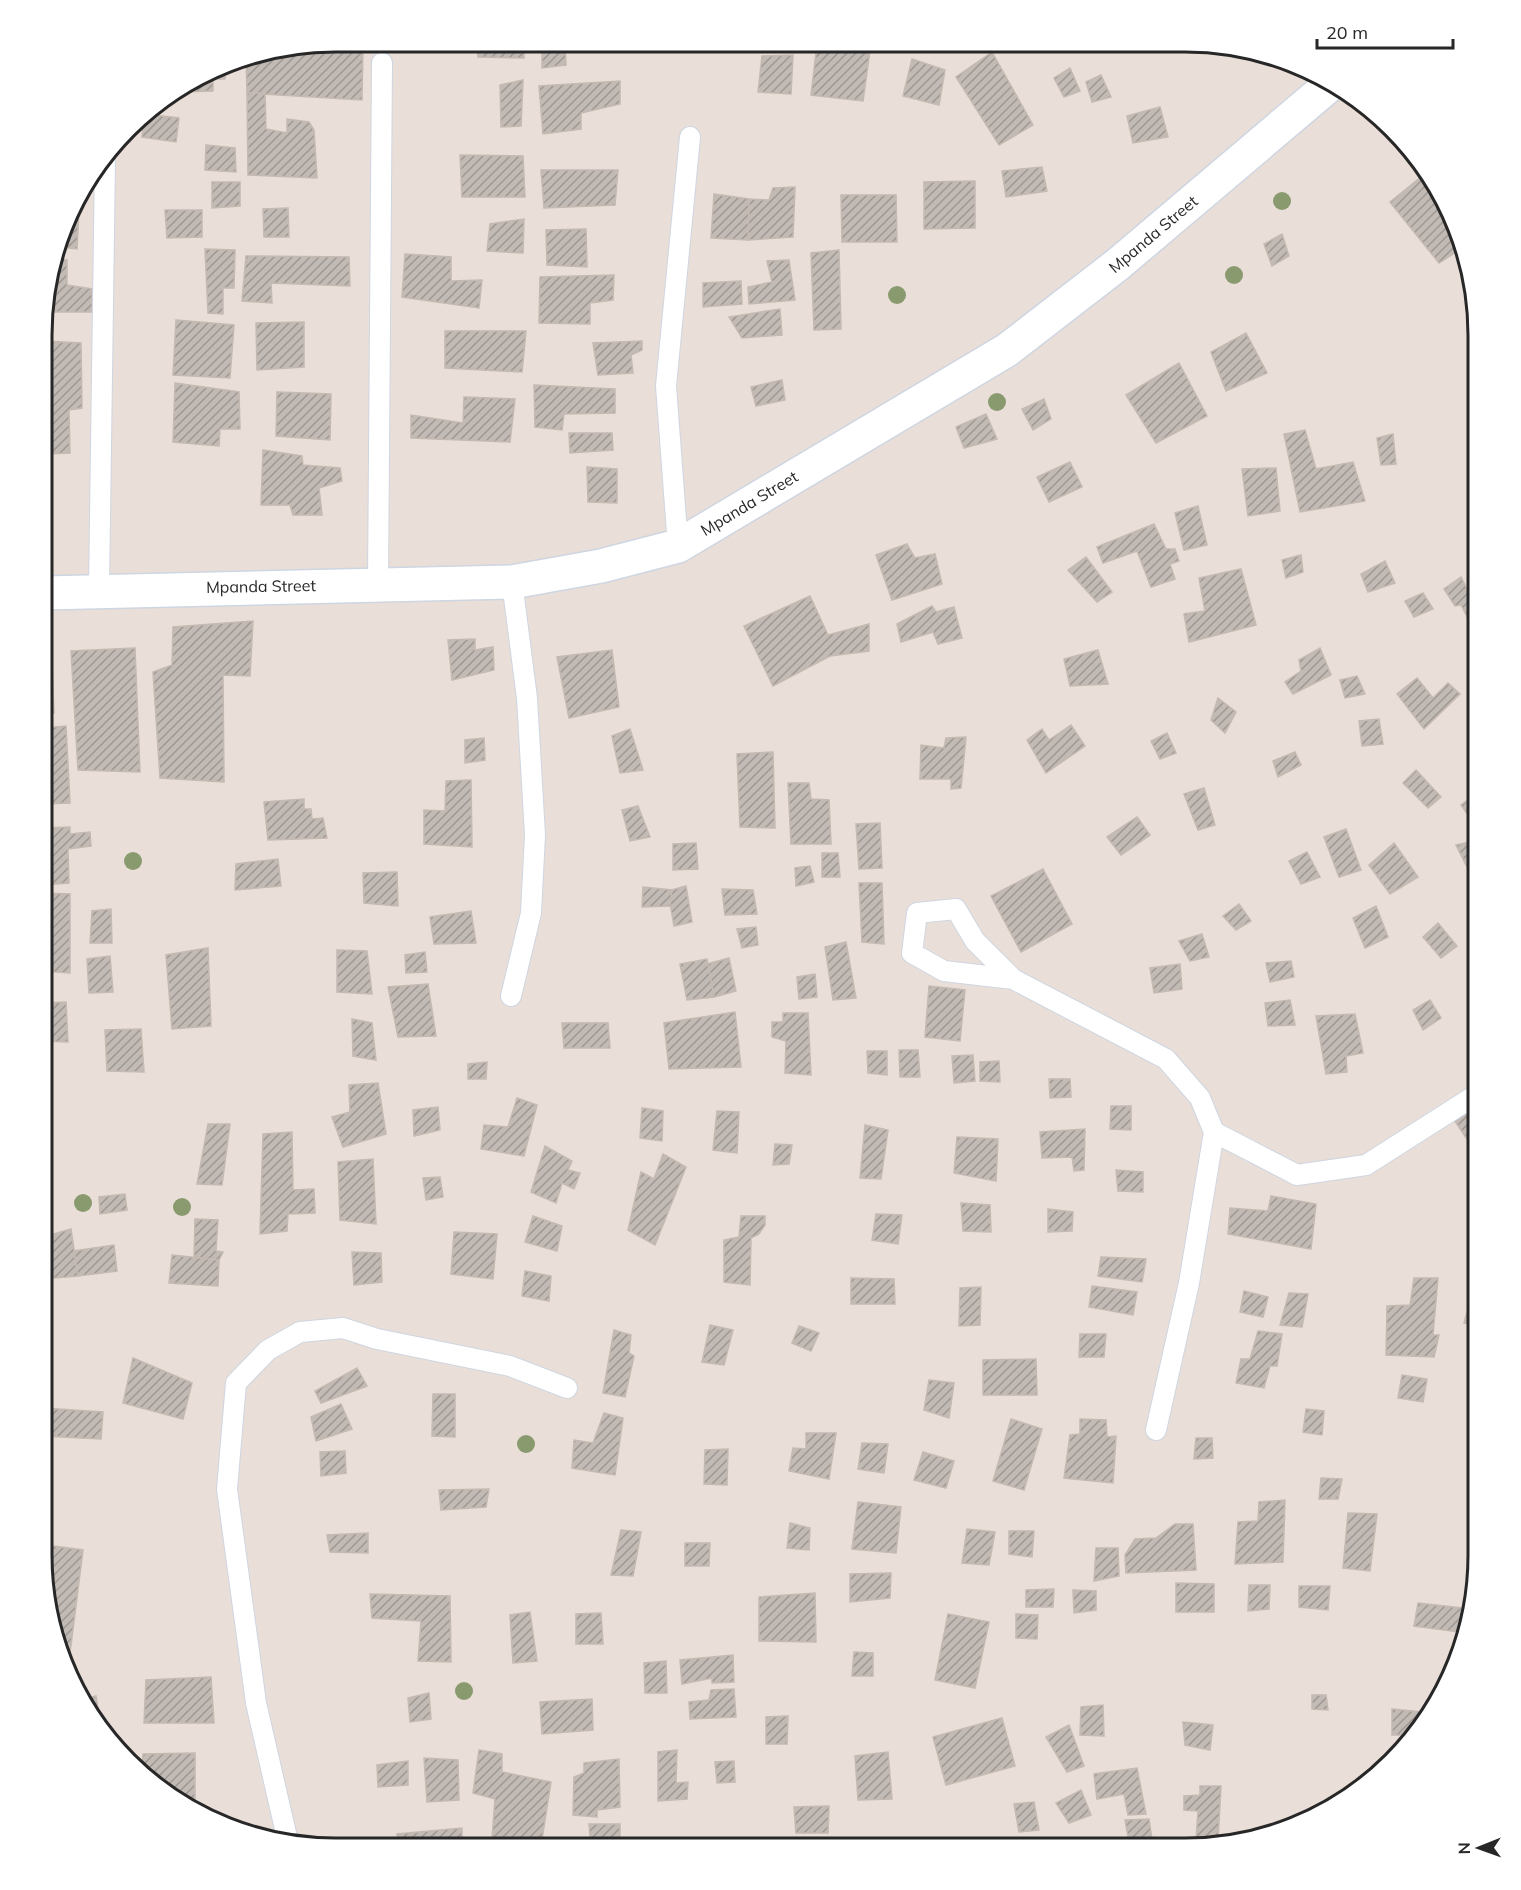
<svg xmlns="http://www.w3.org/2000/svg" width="1521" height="1890" font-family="Mulish,sans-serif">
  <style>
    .building { fill: url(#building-hatch); stroke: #c5bab2; stroke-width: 1.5 }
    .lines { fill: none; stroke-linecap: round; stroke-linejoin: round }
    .service-casing { stroke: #ced6e1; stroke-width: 22 }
    .minor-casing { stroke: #ced6e1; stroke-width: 36 }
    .service { stroke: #fff; stroke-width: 20 }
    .minor { stroke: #fff; stroke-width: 33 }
    .tree { fill: #8a9a6f }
    .labels { text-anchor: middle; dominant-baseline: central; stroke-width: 4.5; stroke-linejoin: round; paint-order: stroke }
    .street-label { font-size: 16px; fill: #272727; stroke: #fff }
    .rim { fill: none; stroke: #272727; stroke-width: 3 }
  </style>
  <defs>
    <pattern id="building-hatch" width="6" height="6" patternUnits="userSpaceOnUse" patternTransform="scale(1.5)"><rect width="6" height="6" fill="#c2bab4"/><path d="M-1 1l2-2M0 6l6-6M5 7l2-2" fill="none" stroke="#9e9792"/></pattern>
  </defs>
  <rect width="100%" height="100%" fill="#eaded8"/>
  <g class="building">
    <path d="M336 42H363L362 100 247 93 246 57Z"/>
    <path d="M477 42 524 43V58L478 57Z"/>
    <path d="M542 43H565L566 65 542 68Z"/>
    <path d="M817 44 870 51 863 101 811 95Z"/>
    <path d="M992 52 1033 125 999 145 956 77Z"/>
    <path d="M793 55 791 94 758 92 762 56Z"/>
    <path d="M912 59 945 70 939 105 903 96Z"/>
    <path d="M226 67 225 79H213V91L181 92Z"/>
    <path d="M1070 68 1080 91 1064 97 1054 78Z"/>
    <path d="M1101 75 1111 97 1092 102 1086 82Z"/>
    <path d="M523 80 521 126 501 127 500 85Z"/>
    <path d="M620 81V104L581 113V129L543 134 539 86Z"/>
    <path d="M247 93H265L266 129 287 133V119L309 122 314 130 317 178 248 175Z"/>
    <path d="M1160 107 1168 137 1133 143 1127 116Z"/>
    <path d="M144 114 179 118 176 142 142 137Z"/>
    <path d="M206 145 235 148 236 172 205 170Z"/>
    <path d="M460 155 523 156 525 197H462Z"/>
    <path d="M1042 167 1047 191 1006 197 1002 171Z"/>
    <path d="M541 170H618L615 205 544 208Z"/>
    <path d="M1427 172 1444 200 1464 247 1439 263 1390 202Z"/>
    <path d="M975 181V228L924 229V182Z"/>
    <path d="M212 182H240V206L212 208Z"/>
    <path d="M795 187 793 237 748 240 749 199 769 200 773 188Z"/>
    <path d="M80 193 77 249 61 247Z"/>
    <path d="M714 194 749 199 748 240 711 238Z"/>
    <path d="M841 195H896L897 242H842Z"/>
    <path d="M288 208 289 237H264L263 209Z"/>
    <path d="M165 210H202V237L167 238Z"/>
    <path d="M524 219 523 253 487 251 490 224Z"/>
    <path d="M586 229 587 267 547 265 546 230Z"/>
    <path d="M1282 234 1289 256 1272 266 1264 244Z"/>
    <path d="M205 249 235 250 234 288H223V314L208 313Z"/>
    <path d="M839 250 841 329 814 330 811 253Z"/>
    <path d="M405 254 451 257V281L482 280 479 308 402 297Z"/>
    <path d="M246 256 349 257 350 286 271 283 272 303 242 301Z"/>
    <path d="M57 259 67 260V285L92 289V312H45V297Z"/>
    <path d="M789 260 795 300 749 304 748 287 772 282 767 261Z"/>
    <path d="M614 275 613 300 590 303V324L539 323 540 277Z"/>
    <path d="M741 281 742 304 703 307V283Z"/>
    <path d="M780 309 782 335 742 338 729 317Z"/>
    <path d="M176 320 234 325 230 378 173 375Z"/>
    <path d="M304 322V367L257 370 256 323Z"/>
    <path d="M445 331H526L522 372 445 368Z"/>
    <path d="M1246 333 1267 373 1226 391 1211 352Z"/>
    <path d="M44 341 81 343 82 408 69 410 70 453 44 454Z"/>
    <path d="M642 341V350L631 355 633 373 598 375 593 343Z"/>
    <path d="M1179 363 1207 416 1156 443 1126 395Z"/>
    <path d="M782 380 785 400 756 406 751 387Z"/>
    <path d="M175 383 239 392 240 429H220L219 446 173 442Z"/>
    <path d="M534 385 615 389V413L564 414 562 430 535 427Z"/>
    <path d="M277 392 331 394 330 440 276 436Z"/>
    <path d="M464 397 515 399 510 442 411 438V415L463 423Z"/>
    <path d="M1044 399 1051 419 1033 430 1022 409Z"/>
    <path d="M986 414 997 439 964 448 956 427Z"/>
    <path d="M1305 430 1316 469 1353 462 1365 501 1300 512 1284 434Z"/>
    <path d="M569 433H612L613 450 570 453Z"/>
    <path d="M1393 434 1396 464 1381 465 1377 438Z"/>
    <path d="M263 450 302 456 303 465 340 468 342 481 319 488 322 515H293L290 505H261Z"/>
    <path d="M1070 462 1082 487 1049 502 1037 477Z"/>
    <path d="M587 467 617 469V503L588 502Z"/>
    <path d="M1276 468 1280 511 1248 516 1242 469Z"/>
    <path d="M1198 506 1207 545 1184 550 1175 513Z"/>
    <path d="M1154 524 1166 549H1175L1179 561 1170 564 1175 579 1151 587 1137 551 1103 563 1097 547Z"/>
    <path d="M907 544 915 558 935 554 942 584 892 600 876 555Z"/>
    <path d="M1301 555 1303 572 1286 578 1282 560Z"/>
    <path d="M1086 557 1112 592 1097 602 1068 570Z"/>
    <path d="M1385 561 1395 583 1368 592 1361 574Z"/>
    <path d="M1241 569 1256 625 1189 642 1184 614 1205 611 1199 578Z"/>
    <path d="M1461 577 1468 591 1479 587V630L1475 632 1461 605 1455 606 1444 589Z"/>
    <path d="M1423 593 1433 609 1414 617 1405 601Z"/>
    <path d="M810 596 828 635 869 624V651L830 656 773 686 744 626Z"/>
    <path d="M932 606 936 612 954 607 962 638 938 644 933 632 901 642 897 624Z"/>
    <path d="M253 621 250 676 223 675 224 782 160 778 153 672 172 665 173 627Z"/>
    <path d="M475 639V650L493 647 494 670 452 680 448 640Z"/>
    <path d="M135 648 140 772 78 770 71 651Z"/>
    <path d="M1320 648 1331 675 1293 694 1285 682 1301 671 1299 660Z"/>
    <path d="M612 650 619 707 569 718 557 657Z"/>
    <path d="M1098 650 1108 684 1070 686 1064 659Z"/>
    <path d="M52 668 54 713 44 714V669Z"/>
    <path d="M1357 676 1365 694 1345 698 1340 680Z"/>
    <path d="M1417 678 1433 698 1448 683 1460 694 1424 729 1397 694Z"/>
    <path d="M1218 698 1236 712 1225 733 1211 720Z"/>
    <path d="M1379 719 1383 744 1362 746 1359 721Z"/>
    <path d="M1071 725 1085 746 1046 773 1027 740 1042 729 1049 740Z"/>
    <path d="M66 726 70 803 44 804V728Z"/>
    <path d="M630 729 643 770 620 773 612 736Z"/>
    <path d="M1167 733 1176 753 1160 759 1151 741Z"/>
    <path d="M966 737 961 788 951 789V779H920L921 745 944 748 946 738Z"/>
    <path d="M484 738 485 760 465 763V740Z"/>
    <path d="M773 752 775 828 740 827 737 754Z"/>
    <path d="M1295 752 1301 765 1278 777 1273 761Z"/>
    <path d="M1416 770 1441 797 1428 808 1403 783Z"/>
    <path d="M471 780 472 847 424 844V810L445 811 446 781Z"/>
    <path d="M788 783H809L811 799 829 800 831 844H791Z"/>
    <path d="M1204 788 1215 825 1198 830 1184 794Z"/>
    <path d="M1479 792V831L1461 805Z"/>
    <path d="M304 799V809H311L312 819 323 818 327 838 268 840 264 802Z"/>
    <path d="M638 806 650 837 630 841 622 810Z"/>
    <path d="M1137 817 1150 835 1121 855 1107 837Z"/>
    <path d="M880 823 882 868 859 869 856 824Z"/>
    <path d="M70 827V834L90 832 91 846 68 849 69 883 43 885V828Z"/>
    <path d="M1346 829 1361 870 1339 877 1324 837Z"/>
    <path d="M1469 842 1479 858V878L1474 881 1456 845Z"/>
    <path d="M696 843 698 869 673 870V844Z"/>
    <path d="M1394 843 1418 877 1390 894 1369 865Z"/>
    <path d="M1307 852 1320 877 1301 884 1289 861Z"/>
    <path d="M822 853H838L840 877H822Z"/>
    <path d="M278 859 281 886 235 890 236 864Z"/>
    <path d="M810 866 814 882 796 886 795 868Z"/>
    <path d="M1043 869 1072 924 1021 952 991 896Z"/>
    <path d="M397 872 398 906 364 903 363 873Z"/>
    <path d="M859 883H882L884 944 862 942Z"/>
    <path d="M686 886 692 922 674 926 668 891Z"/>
    <path d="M643 887 672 890 670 906 642 907Z"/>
    <path d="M722 889 753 890 757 914 725 915Z"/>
    <path d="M43 893 70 894V973L43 971Z"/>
    <path d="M1239 904 1251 921 1236 930 1223 916Z"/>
    <path d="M1376 906 1388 937 1365 948 1353 918Z"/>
    <path d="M111 909 112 943H90L92 911Z"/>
    <path d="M471 911 476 943 434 944 430 917Z"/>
    <path d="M1438 923 1457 946 1441 958 1423 937Z"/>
    <path d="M756 927 758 945 742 948 737 929Z"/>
    <path d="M1202 934 1209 957 1190 961 1179 941Z"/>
    <path d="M846 942 856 998 833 1000 825 947Z"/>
    <path d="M208 948 211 1026 172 1029 166 955Z"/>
    <path d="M337 950 367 951 372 994 337 992Z"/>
    <path d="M425 952 427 972 406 973 405 955Z"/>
    <path d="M110 956 113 992 89 993 87 959Z"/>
    <path d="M729 958 736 991 714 997 707 964Z"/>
    <path d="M707 959 714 997 687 1000 680 964Z"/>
    <path d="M1291 961 1294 977 1270 982 1266 963Z"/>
    <path d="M1180 964 1182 989 1154 993 1150 968Z"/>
    <path d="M1479 971V992L1468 979Z"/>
    <path d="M815 974 817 997 799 999 797 977Z"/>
    <path d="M428 984 436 1036 398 1037 388 987Z"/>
    <path d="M929 986 965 990 960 1041 925 1037Z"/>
    <path d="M1290 1000 1295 1025 1268 1026 1265 1003Z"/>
    <path d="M1430 1000 1441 1018 1423 1030 1413 1010Z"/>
    <path d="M66 1002 68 1042 43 1041V1003Z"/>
    <path d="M735 1012 741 1067 669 1069 664 1023Z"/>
    <path d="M783 1013H808L811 1075 785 1073 786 1041 772 1037V1022H783Z"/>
    <path d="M1355 1014 1363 1053 1346 1056 1347 1072 1326 1074 1316 1016Z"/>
    <path d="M352 1019 372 1023 376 1060 353 1056Z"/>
    <path d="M562 1023H608L610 1048H564Z"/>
    <path d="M141 1029 144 1072 107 1071 105 1030Z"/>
    <path d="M899 1050H918L920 1077H900Z"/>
    <path d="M867 1051H887V1075L868 1073Z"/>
    <path d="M973 1055 975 1081 954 1083 952 1056Z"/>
    <path d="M999 1061 1000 1082 980 1081V1062Z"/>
    <path d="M487 1062 486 1079H468V1064Z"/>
    <path d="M1049 1079H1070L1071 1097 1050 1098Z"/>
    <path d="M378 1083 386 1134 343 1147 332 1117 350 1112 349 1085Z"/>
    <path d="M517 1098 537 1105 524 1156 481 1149 484 1125 508 1127Z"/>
    <path d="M1111 1106H1131V1130L1110 1129Z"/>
    <path d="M1473 1106 1479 1115V1151L1476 1153 1453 1118Z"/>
    <path d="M438 1107 440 1130 414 1136 413 1110Z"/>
    <path d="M642 1108 663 1111 662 1141 640 1138Z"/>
    <path d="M717 1111 739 1112 737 1153 713 1150Z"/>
    <path d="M208 1124H230L222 1185 197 1184Z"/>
    <path d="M865 1125 888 1130 881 1179 860 1178Z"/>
    <path d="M1085 1129 1084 1170 1074 1171 1072 1157 1042 1158 1040 1132Z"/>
    <path d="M292 1132 293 1190 314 1189 315 1213 288 1214 287 1231 260 1234 263 1134Z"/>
    <path d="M957 1137 998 1139 996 1181 954 1173Z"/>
    <path d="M775 1144 792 1145 789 1164 773 1165Z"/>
    <path d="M545 1146 572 1161 568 1170 580 1173 574 1189 562 1183 556 1203 531 1192Z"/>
    <path d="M663 1154 686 1167 655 1245 628 1230 641 1172 654 1179Z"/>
    <path d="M373 1159 376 1224 340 1220 338 1162Z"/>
    <path d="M1116 1170 1143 1172V1192L1118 1191Z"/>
    <path d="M440 1177 443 1197 426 1200 423 1178Z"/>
    <path d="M125 1194 127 1210 100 1214 99 1197Z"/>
    <path d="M1271 1196 1316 1204 1311 1249 1228 1234 1230 1208 1268 1211Z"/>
    <path d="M961 1203 990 1205 991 1232 963 1231Z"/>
    <path d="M1048 1209 1073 1212 1072 1231 1048 1232Z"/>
    <path d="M876 1214 902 1215 898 1244 872 1240Z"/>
    <path d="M533 1216 562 1226 557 1251 525 1242Z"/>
    <path d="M741 1216H765V1225L759 1234 751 1238 750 1285 724 1282V1240L739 1237Z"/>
    <path d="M195 1219 218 1220 216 1251 223 1252 219 1260 194 1257Z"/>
    <path d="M71 1229 78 1276 43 1279V1237Z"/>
    <path d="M454 1232 497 1234 493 1279 451 1274Z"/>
    <path d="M114 1245 117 1271 78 1276 74 1251Z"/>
    <path d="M352 1252 381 1253 382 1282 354 1285Z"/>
    <path d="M172 1255 219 1260 218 1286 169 1283Z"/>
    <path d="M1101 1257 1146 1259 1142 1282 1098 1276Z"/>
    <path d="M525 1271 551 1276 549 1301 522 1296Z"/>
    <path d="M851 1278 894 1279 895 1304H851Z"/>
    <path d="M1414 1278H1438L1433 1335H1439L1434 1357 1386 1355 1387 1306 1410 1305Z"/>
    <path d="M1092 1286 1137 1292 1133 1315 1089 1307Z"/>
    <path d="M981 1287 980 1325 959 1326 960 1288Z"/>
    <path d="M1244 1291 1268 1297 1263 1317 1240 1312Z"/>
    <path d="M1289 1293 1308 1294 1302 1327 1280 1325Z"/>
    <path d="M1470 1302 1478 1305V1326L1464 1323Z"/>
    <path d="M710 1325 733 1330 724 1365 702 1362Z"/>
    <path d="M799 1326 819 1333 811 1351 792 1343Z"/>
    <path d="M614 1330 631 1335 629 1353 634 1356 625 1397 603 1393Z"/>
    <path d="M1258 1331 1282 1334 1277 1366H1270L1264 1388 1236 1383 1241 1359H1250Z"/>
    <path d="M1080 1334H1106L1104 1357H1079Z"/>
    <path d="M133 1358 192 1383 183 1419 123 1403Z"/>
    <path d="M1036 1359 1037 1395H983V1360Z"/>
    <path d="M357 1368 367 1386 321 1403 315 1391Z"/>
    <path d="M1402 1375 1427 1379 1423 1402 1398 1398Z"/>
    <path d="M929 1380 954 1383 949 1418 924 1410Z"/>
    <path d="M433 1394H455V1437L432 1436Z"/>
    <path d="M341 1404 352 1429 316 1441 311 1417Z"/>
    <path d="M43 1408 103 1412 101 1439 42 1436Z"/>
    <path d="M1306 1409 1324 1411 1322 1435 1303 1432Z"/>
    <path d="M604 1413 623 1418 615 1475 572 1468 574 1440 593 1443Z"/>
    <path d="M1011 1419 1042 1429 1024 1490 993 1481Z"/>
    <path d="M1080 1419 1106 1420 1107 1437 1116 1436 1113 1483 1064 1478 1070 1435 1080 1434Z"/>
    <path d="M806 1433H836L829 1479 789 1471 793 1448 806 1449Z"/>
    <path d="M1196 1438H1212L1213 1458 1194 1459Z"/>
    <path d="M862 1443 888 1444 884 1473 858 1469Z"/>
    <path d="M728 1449 727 1485 704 1484 705 1450Z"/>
    <path d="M345 1451 346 1473 321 1476 320 1452Z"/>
    <path d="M923 1452 954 1461 946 1488 914 1480Z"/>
    <path d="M1321 1478 1342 1479 1338 1499H1319Z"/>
    <path d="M489 1489 486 1507 441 1510 439 1490Z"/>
    <path d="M1285 1500 1283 1562 1235 1564 1238 1522 1258 1521 1259 1502Z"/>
    <path d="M858 1502 901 1507 896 1553 852 1549Z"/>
    <path d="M1348 1513 1377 1514 1370 1571 1343 1568Z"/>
    <path d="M790 1523 810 1528 809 1550 787 1548Z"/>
    <path d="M1175 1524H1193L1196 1570 1126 1573 1125 1555 1135 1539 1156 1538Z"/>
    <path d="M967 1529 995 1532 989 1565 962 1563Z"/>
    <path d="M621 1530 641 1532 633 1576 611 1575Z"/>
    <path d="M1009 1531H1034L1032 1557 1009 1554Z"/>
    <path d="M368 1533V1553L330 1552 327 1535Z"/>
    <path d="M685 1543H710L709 1566H685Z"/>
    <path d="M46 1545 83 1550 69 1661 64 1660 52 1631 43 1564Z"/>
    <path d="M1096 1548H1118L1119 1576 1094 1581Z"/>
    <path d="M891 1573 890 1598 850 1602V1574Z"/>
    <path d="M1176 1583 1214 1584V1612H1176Z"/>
    <path d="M1249 1585H1270L1269 1609 1248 1611Z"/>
    <path d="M1299 1586H1330L1328 1610 1299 1607Z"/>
    <path d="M1054 1589 1053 1607H1026V1590Z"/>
    <path d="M1073 1590 1096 1591V1610L1074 1613Z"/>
    <path d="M815 1593 816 1642 759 1641V1597Z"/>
    <path d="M370 1594 450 1596 451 1662 418 1661 421 1621 372 1618Z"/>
    <path d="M1418 1603 1471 1609 1467 1633 1414 1626Z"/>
    <path d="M530 1612 537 1661 513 1663 510 1615Z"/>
    <path d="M601 1613 603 1644H576V1614Z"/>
    <path d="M948 1614 989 1622 975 1688 935 1680Z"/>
    <path d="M1016 1614 1038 1615 1037 1639 1016 1638Z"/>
    <path d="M854 1652 873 1653V1676H852Z"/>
    <path d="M733 1655 734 1682 712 1683V1678L682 1684 680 1660Z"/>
    <path d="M666 1661 667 1693H645L644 1663Z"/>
    <path d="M211 1677 214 1723H144L146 1680Z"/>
    <path d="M734 1689 736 1717 690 1719 689 1702 709 1700 711 1690Z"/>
    <path d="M429 1693 431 1719 410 1722 408 1698Z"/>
    <path d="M1312 1695H1326L1328 1710 1312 1709Z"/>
    <path d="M96 1696 100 1721 97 1722 81 1700Z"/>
    <path d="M592 1699 593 1730 542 1734 540 1702Z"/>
    <path d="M1103 1705 1104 1736 1080 1735 1081 1707Z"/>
    <path d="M1392 1709 1422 1712V1726L1415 1735H1392Z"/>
    <path d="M788 1716 787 1744H766V1717Z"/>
    <path d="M1002 1718 1015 1766 946 1785 933 1737Z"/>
    <path d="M1183 1722 1213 1725 1210 1750 1185 1745Z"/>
    <path d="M1069 1725 1084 1766 1067 1772 1046 1737Z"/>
    <path d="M121 1739V1753L111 1740Z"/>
    <path d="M479 1750 502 1754V1772L551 1782 541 1846 492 1839 495 1799 473 1793Z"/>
    <path d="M677 1750 676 1783 688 1782 687 1799 658 1801V1752Z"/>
    <path d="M888 1752 892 1799 858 1800 855 1756Z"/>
    <path d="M195 1753V1810L173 1799 142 1773 143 1754Z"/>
    <path d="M424 1758 458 1760 459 1800 427 1802Z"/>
    <path d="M619 1759 620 1807 597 1810V1817L573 1815 574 1777 584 1773V1763Z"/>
    <path d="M408 1761V1785L378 1787 377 1765Z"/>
    <path d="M734 1761 735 1782 717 1783 715 1762Z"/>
    <path d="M1137 1768 1146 1814 1128 1815 1124 1794 1097 1799 1094 1774Z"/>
    <path d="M1200 1786H1221L1218 1840H1196L1198 1811 1184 1810V1796L1200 1795Z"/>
    <path d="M1081 1790 1091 1815 1069 1823 1056 1803Z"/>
    <path d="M1034 1802 1039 1830 1019 1832 1014 1804Z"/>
    <path d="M829 1806 828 1833H796L794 1807Z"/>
    <path d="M1149 1819 1153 1846 1130 1847 1125 1820Z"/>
    <path d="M589 1824H620V1847H591Z"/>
    <path d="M462 1828V1847H398L397 1834Z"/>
    <path d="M679 1839 680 1847H640Z"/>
  </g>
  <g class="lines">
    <g class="service-casing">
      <g id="service">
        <path d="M678 546 666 386 690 137"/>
        <path d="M378 584 382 63"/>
        <path d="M99 590 105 160"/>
        <path d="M1013 979 944 971 912 953 917 913 956 909 975 941 1013 979 1166 1059 1200 1098 1214 1132 1189 1283 1156 1430"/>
        <path d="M511 996 531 913 535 835 527 698 512 582"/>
        <path d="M1214 1132 1297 1175 1366 1165 1479 1093"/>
        <path d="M288 1842 256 1703 227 1489 236 1383 268 1350 300 1332 343 1328 377 1339 510 1366 567 1388"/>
      </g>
    </g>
    <g class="minor-casing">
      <path id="minor" d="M44 593 512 582 601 566 678 546 1007 350 1117 265 1332 83"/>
    </g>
    <use href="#service" class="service"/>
    <use href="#minor" class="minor"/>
  </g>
  <g class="tree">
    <circle cx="1282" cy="201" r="9"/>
    <circle cx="1234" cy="275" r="9"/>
    <circle cx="897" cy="295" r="9"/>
    <circle cx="997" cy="402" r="9"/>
    <circle cx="133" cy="861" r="9"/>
    <circle cx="83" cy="1203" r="9"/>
    <circle cx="182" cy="1207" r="9"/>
    <circle cx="526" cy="1444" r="9"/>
    <circle cx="464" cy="1691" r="9"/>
  </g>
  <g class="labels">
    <g class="street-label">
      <text transform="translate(1153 234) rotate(-40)">Mpanda Street</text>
      <text transform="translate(749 503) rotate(-31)">Mpanda Street</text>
      <text transform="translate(261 586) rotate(-1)">Mpanda Street</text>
    </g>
  </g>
  <path d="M0 0H1521V1890H0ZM335 52H1185A283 283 0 0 1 1468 335V1555A283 283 0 0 1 1185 1838H335A283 283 0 0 1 52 1555V335A283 283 0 0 1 335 52Z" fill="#fff" fill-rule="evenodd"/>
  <path class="rim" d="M335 52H1185A283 283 0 0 1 1468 335V1555A283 283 0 0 1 1185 1838H335A283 283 0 0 1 52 1555V335A283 283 0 0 1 335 52Z"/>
  <g transform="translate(1479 1848) rotate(269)" stroke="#ffffff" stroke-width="4.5" paint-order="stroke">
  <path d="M0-4.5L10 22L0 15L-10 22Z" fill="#272727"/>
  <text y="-9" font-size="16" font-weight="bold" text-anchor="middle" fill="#272727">N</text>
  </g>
  <path d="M1317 39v9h136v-9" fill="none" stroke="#272727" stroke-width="3"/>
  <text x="1326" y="39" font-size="18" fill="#272727" stroke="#ffffff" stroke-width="4.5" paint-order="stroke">20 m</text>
</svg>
